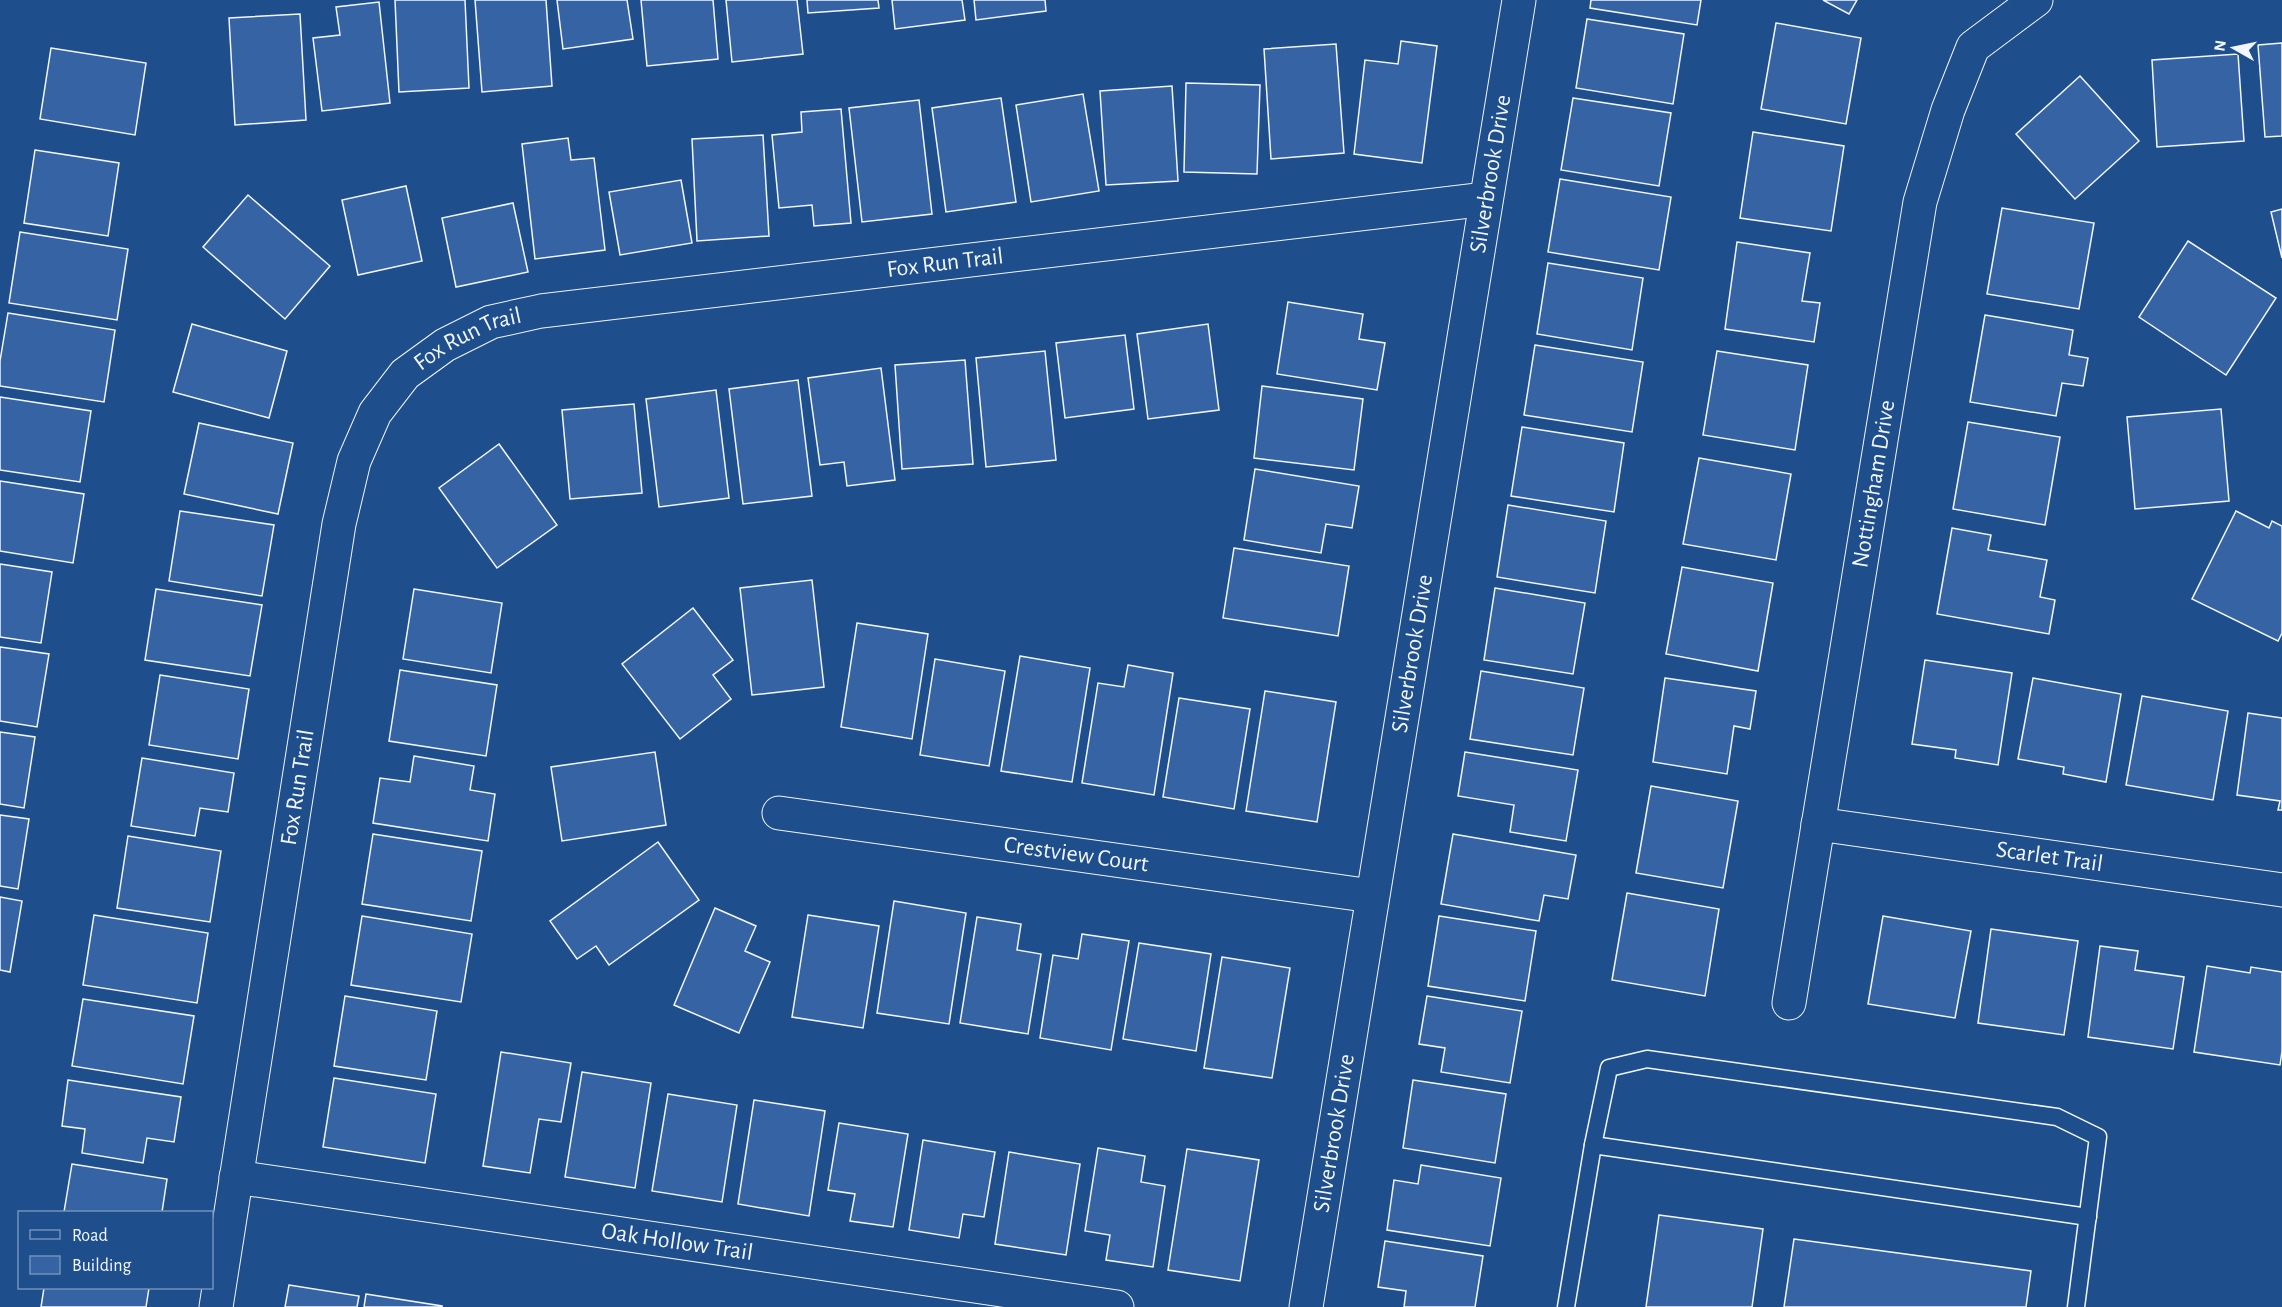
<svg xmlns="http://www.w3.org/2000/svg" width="2282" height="1307" font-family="'Alegreya Sans',sans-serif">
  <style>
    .building { fill: #3563a3; stroke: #f2f6ff; stroke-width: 1.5 }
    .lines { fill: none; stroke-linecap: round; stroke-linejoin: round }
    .service-casing { stroke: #f2f6ff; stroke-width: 19 }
    .minor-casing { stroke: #f2f6ff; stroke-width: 35 }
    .service { stroke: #1f4e8c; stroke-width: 16 }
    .minor { stroke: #1f4e8c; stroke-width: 33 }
    .labels { text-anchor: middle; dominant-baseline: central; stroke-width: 4.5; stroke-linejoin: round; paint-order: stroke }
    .street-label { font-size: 24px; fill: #f2f6ff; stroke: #1f4e8c }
  </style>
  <rect width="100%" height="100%" fill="#1f4e8c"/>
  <g class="building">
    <path d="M395 0H465L469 88 399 92Z"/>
    <path d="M475 0H546L552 86 482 92Z"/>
    <path d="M557 0H627L633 39 563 49Z"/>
    <path d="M641 0H713L718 59 647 66Z"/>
    <path d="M726 0H797L803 54 732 62Z"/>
    <path d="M807 0H878L879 8 808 13Z"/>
    <path d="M892 0H962L965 20 895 29Z"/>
    <path d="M974 0H1045L1046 11 976 20Z"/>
    <path d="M1591 0H1701L1697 25 1590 8Z"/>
    <path d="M1823 0H1857L1849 14Z"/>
    <path d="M379 2 390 103 322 111 313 38 340 35 336 7Z"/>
    <path d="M300 14 306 120 235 125 229 18Z"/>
    <path d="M1587 19 1684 34 1673 104 1576 88Z"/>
    <path d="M1776 23 1861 38 1846 124 1761 109Z"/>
    <path d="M1401 41 1437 46 1422 163 1354 154 1365 60 1398 64Z"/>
    <path d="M2282 43V136L2265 137 2258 45Z"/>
    <path d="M1336 44 1344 153 1271 159 1264 49Z"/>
    <path d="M51 48 146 63 135 135 40 119Z"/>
    <path d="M2238 54 2244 141 2157 147 2152 60Z"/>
    <path d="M2080 76 2139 141 2075 199 2016 134Z"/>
    <path d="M1186 83 1260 85 1257 174 1184 172Z"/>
    <path d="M1172 86 1178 181 1106 185 1100 91Z"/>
    <path d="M1083 94 1099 191 1031 202 1016 105Z"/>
    <path d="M1001 98 1016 202 946 212 932 108Z"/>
    <path d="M1573 98 1671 113 1659 186 1561 170Z"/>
    <path d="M919 100 932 214 862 222 849 108Z"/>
    <path d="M841 109 851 223 814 226 812 205 779 208 772 135 802 132 801 112Z"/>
    <path d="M1753 132 1844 146 1831 231 1740 218Z"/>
    <path d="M763 135 769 236 697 241 692 139Z"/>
    <path d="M568 138 571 160 594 158 605 250 535 259 522 144Z"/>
    <path d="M35 150 119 163 108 236 24 223Z"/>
    <path d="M1560 179 1671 197 1659 270 1548 252Z"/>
    <path d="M681 180 692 243 620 255 609 192Z"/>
    <path d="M406 186 422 261 358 275 342 200Z"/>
    <path d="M248 195 330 266 285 319 203 247Z"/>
    <path d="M513 203 528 272 456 287 442 218Z"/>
    <path d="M2002 208 2094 223 2079 309 1987 294Z"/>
    <path d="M2282 209V258L2271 212Z"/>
    <path d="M20 232 128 249 117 320 9 303Z"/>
    <path d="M2188 241 2276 298 2226 375 2139 317Z"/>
    <path d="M1737 242 1810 253 1802 301 1820 303 1814 342 1725 329Z"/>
    <path d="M1548 263 1643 278 1632 350 1537 334Z"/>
    <path d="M1288 302 1363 314 1359 339 1385 343 1377 390 1277 374Z"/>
    <path d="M8 313 115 330 104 402 0 386V361Z"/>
    <path d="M1985 315 2073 330 2069 355 2088 358 2083 386 2062 383 2056 416 1970 402Z"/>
    <path d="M192 324 287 351 269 418 173 392Z"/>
    <path d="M1208 324 1219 410 1148 419 1137 334Z"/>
    <path d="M1125 335 1134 409 1065 418 1056 343Z"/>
    <path d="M1535 345 1643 362 1632 432 1524 415Z"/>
    <path d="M1045 351 1056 460 986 467 976 358Z"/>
    <path d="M1717 351 1808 365 1795 450 1703 435Z"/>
    <path d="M965 360 973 464 902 469 895 365Z"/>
    <path d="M881 368 895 480 847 486 844 462 820 465 808 378Z"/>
    <path d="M798 380 812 496 743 504 729 389Z"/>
    <path d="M1262 386 1363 399 1354 470 1254 458Z"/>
    <path d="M716 390 729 498 659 507 646 399Z"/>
    <path d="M0 397 91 411 80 482 0 470Z"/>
    <path d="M634 404 642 493 570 499 562 410Z"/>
    <path d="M2221 409 2229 501 2135 509 2127 417Z"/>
    <path d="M1968 422 2060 437 2045 525 1953 509Z"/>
    <path d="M199 423 293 443 278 514 184 494Z"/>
    <path d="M1522 427 1624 443 1614 512 1511 496Z"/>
    <path d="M499 444 557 525 497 568 439 488Z"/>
    <path d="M1699 458 1791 474 1776 560 1683 544Z"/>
    <path d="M1255 469 1359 486 1352 528 1326 524 1321 553 1244 540Z"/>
    <path d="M0 481 84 494 73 563 0 551Z"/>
    <path d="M1508 505 1606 521 1595 593 1497 577Z"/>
    <path d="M180 511 274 525 262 596 169 581Z"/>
    <path d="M2236 511 2269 528 2272 521 2282 526V633L2278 641 2192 599Z"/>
    <path d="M1952 528 1991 535 1988 550 2047 560 2040 597 2055 600 2049 634 1937 614Z"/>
    <path d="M1234 548 1349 566 1338 636 1223 618Z"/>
    <path d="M0 564 52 572 41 643 0 637Z"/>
    <path d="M1682 567 1773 583 1758 671 1666 654Z"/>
    <path d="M812 580 824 687 752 695 740 588Z"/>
    <path d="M1495 588 1585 603 1573 674 1484 660Z"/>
    <path d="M156 589 262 605 250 676 145 660Z"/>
    <path d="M414 589 502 603 491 673 403 659Z"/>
    <path d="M693 608 733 660 713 675 731 699 680 739 622 664Z"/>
    <path d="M857 623 928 634 912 739 841 727Z"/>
    <path d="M0 647 49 654 37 727 0 721Z"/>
    <path d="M1020 656 1090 668 1072 782 1001 771Z"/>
    <path d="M935 659 1005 671 989 766 920 755Z"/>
    <path d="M1925 660 2012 673 1998 765 1955 758 1956 750 1912 744Z"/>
    <path d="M1128 665 1173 673 1154 795 1082 783 1098 683 1124 687Z"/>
    <path d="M400 670 497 685 486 756 389 741Z"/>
    <path d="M1481 671 1584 688 1573 755 1470 739Z"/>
    <path d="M160 675 249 689 238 759 149 745Z"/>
    <path d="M1665 678 1756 691 1750 729 1734 726 1727 774 1653 762Z"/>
    <path d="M2033 678 2121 694 2106 782 2063 774 2064 767 2018 759Z"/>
    <path d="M1265 691 1336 702 1317 822 1246 811Z"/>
    <path d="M2142 696 2228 711 2213 800 2126 785Z"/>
    <path d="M1179 698 1250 709 1234 809 1163 797Z"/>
    <path d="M2248 713 2282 718V810H2278L2280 801 2237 795Z"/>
    <path d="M0 732 35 737 24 808 0 804Z"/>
    <path d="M655 752 666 825 562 841 551 767Z"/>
    <path d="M1465 752 1578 770 1566 841 1510 832 1514 805 1458 796Z"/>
    <path d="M414 756 474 766 470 790 495 794 488 841 373 823 380 778 410 782Z"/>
    <path d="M142 758 234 773 228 812 200 808 195 836 131 826Z"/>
    <path d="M1651 786 1738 801 1723 888 1636 873Z"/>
    <path d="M0 815 29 819 18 889 0 886Z"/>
    <path d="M373 834 482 851 471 921 362 904Z"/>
    <path d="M1453 834 1576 855 1568 899 1544 895 1539 921 1441 904Z"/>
    <path d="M128 836 221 851 210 922 117 908Z"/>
    <path d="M658 842 699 900 609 965 596 946 577 959 550 921Z"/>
    <path d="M1627 893 1719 909 1705 996 1612 980Z"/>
    <path d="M0 897 22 901 10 972 0 970Z"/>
    <path d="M894 901 966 913 949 1024 877 1013Z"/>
    <path d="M715 908 756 926 745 951 770 962 739 1033 674 1005Z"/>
    <path d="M94 915 208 933 197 1003 83 985Z"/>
    <path d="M808 915 879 926 863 1028 792 1017Z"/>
    <path d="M362 916 472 934 461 1002 351 985Z"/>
    <path d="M1439 916 1536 931 1525 1001 1428 986Z"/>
    <path d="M1883 916 1971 931 1955 1018 1868 1004Z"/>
    <path d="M977 917 1021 924 1017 950 1041 954 1028 1034 960 1023Z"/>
    <path d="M1991 929 2078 941 2064 1035 1978 1023Z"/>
    <path d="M1082 934 1129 941 1111 1050 1040 1038 1053 955 1078 959Z"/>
    <path d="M1139 943 1211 954 1196 1051 1123 1039Z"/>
    <path d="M2100 946 2138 951 2135 970 2184 977 2173 1049 2088 1037Z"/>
    <path d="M1222 957 1290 968 1272 1078 1204 1068Z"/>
    <path d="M2207 966 2250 973 2251 967 2282 972V1051L2280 1065 2194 1052Z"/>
    <path d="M345 996 437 1011 426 1080 334 1066Z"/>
    <path d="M1427 996 1522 1011 1510 1083 1441 1072 1445 1048 1419 1044Z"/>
    <path d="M83 999 194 1016 183 1084 72 1066Z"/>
    <path d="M501 1052 571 1063 561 1122 539 1119 530 1173 483 1166Z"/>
    <path d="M582 1072 651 1083 635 1188 565 1177Z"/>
    <path d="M334 1078 436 1094 425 1163 323 1147Z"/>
    <path d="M68 1080 181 1097 174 1142 147 1138 143 1163 82 1153 85 1129 62 1126Z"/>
    <path d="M1413 1080 1506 1094 1495 1163 1403 1148Z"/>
    <path d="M668 1094 737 1105 722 1202 652 1191Z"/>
    <path d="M754 1100 825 1111 809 1216 738 1204Z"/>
    <path d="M839 1123 908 1134 893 1227 850 1221 855 1194 828 1190Z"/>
    <path d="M923 1140 995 1152 984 1217 963 1214 959 1238 909 1230Z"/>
    <path d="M1098 1148 1145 1156 1141 1182 1165 1186 1153 1267 1106 1260 1110 1235 1085 1231Z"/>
    <path d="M1187 1149 1259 1160 1240 1281 1168 1270Z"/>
    <path d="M1009 1152 1080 1164 1066 1255 995 1244Z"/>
    <path d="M72 1164 167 1179 162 1212H64Z"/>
    <path d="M1421 1165 1501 1178 1490 1246 1387 1230 1394 1180 1418 1184Z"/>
    <path d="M1659 1215 1763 1229 1752 1307H1646Z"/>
    <path d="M1794 1239 2031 1271 2026 1307H1784Z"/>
    <path d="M1385 1241 1483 1256 1475 1307H1404L1406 1291 1378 1287Z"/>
    <path d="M289 1285 359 1296 357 1307H285Z"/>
    <path d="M44 1288H149L146 1307H41Z"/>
    <path d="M366 1294 442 1306V1307H364Z"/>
  </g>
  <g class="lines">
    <g class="service-casing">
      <g id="service">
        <path d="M1593 1145 2088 1217"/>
        <path d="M1566 1307 1593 1145 1609 1068 1647 1059 2057 1117 2098 1137 2076 1307"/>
      </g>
    </g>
    <g class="minor-casing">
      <g id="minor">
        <path id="s1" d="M779 813 1372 896"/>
        <path id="s2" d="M1818 824 2282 890"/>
        <path id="s3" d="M1789 1003 1920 202 1948 110 1973 47 2036 0"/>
        <path id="s4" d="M236 1177 1117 1307"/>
        <path id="s5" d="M216 1307 339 524 354 461 375 413 405 374 445 345 491 322 541 311 1486 199"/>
        <path id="s6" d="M1306 1307 1519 0"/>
      </g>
    </g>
    <use href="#service" class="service"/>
    <use href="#minor" class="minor"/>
  </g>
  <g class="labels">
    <g class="street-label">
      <text stroke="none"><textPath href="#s6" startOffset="1148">Silverbrook Drive</textPath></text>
      <text stroke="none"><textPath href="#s5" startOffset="1518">Fox Run Trail</textPath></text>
      <text stroke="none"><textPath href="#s5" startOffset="1032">Fox Run Trail</textPath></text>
      <text stroke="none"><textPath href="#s3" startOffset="526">Nottingham Drive</textPath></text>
      <text stroke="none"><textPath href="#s6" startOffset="662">Silverbrook Drive</textPath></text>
      <text stroke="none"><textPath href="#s5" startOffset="526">Fox Run Trail</textPath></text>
      <text stroke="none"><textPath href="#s1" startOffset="300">Crestview Court</textPath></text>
      <text stroke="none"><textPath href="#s2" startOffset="234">Scarlet Trail</textPath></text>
      <text stroke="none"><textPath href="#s6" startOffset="176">Silverbrook Drive</textPath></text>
      <text stroke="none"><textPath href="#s4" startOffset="446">Oak Hollow Trail</textPath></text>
    </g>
  </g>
  <rect x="18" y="1211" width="195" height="78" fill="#1f4e8c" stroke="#7391ba" stroke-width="1.5"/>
  <rect x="30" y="1230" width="30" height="9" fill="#1f4e8c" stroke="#7391ba" stroke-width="1.5"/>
  <text x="72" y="1241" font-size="18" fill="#f2f6ff">Road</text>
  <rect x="30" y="1256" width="30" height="18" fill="#3563a3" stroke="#7391ba" stroke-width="1.5"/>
  <text x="72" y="1271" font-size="18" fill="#f2f6ff">Building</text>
  <g transform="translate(2234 48) rotate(279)" stroke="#1f4e8c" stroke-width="4.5" paint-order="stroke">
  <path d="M0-4.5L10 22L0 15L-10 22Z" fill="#f2f6ff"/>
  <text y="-9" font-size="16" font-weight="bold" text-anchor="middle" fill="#f2f6ff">N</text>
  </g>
</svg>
